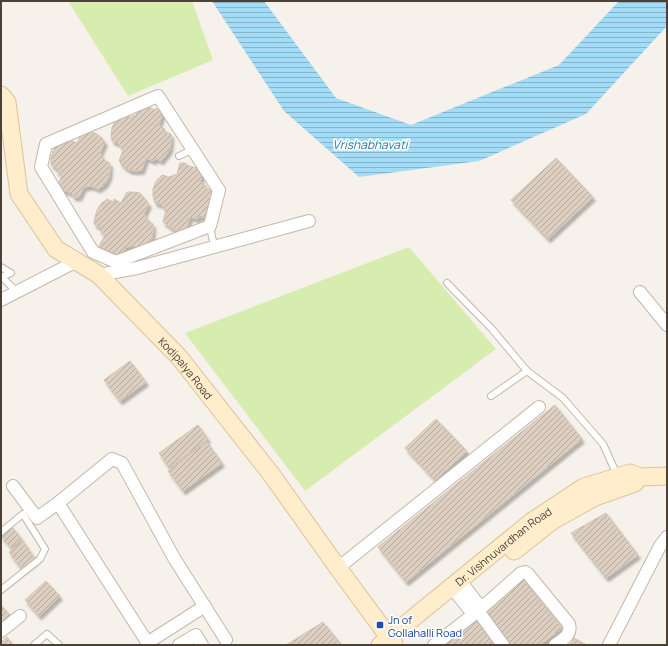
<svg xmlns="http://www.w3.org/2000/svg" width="668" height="646" font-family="Manrope,sans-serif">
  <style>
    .green { fill: #d7edb0 }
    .water { fill: url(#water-rules) }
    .building { fill: url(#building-hatch); stroke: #d4c3b1; filter: url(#shadow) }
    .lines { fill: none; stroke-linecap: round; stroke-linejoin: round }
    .lane-casing { stroke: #c2b8ab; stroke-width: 8 }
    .street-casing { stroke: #c2b8ab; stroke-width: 14 }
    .secondary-casing { stroke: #dcc499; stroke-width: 19 }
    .lane { stroke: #fff; stroke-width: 6 }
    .street { stroke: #fff; stroke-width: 12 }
    .secondary { stroke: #ffedcb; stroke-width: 17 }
    .transit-dot { fill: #1a4fb4; stroke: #fff; stroke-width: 1.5 }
    .labels { text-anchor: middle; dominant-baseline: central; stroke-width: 3.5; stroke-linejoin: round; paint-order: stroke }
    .street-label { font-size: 11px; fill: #4b4137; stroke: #fff }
    .transit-label { font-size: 11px; fill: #164399; stroke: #fff; text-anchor: start }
    .water-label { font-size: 12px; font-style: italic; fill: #247ca6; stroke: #fff }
  </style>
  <defs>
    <pattern id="water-rules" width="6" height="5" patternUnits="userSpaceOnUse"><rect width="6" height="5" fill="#a3dcf6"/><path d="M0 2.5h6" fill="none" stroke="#87b4c8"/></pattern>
    <pattern id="building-hatch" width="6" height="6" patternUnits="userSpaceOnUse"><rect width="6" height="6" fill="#dccfc1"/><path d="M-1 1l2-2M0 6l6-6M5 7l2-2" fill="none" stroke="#b4aa9e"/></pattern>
    <filter id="shadow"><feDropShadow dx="2.5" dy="4" stdDeviation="1" flood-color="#0004"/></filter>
  </defs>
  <rect width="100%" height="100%" fill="#f6f1ea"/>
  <g class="green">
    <path d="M68 1H192L213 60 128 96Z"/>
    <path d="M409 247 496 349 305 491 185 333Z"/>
  </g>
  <path class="water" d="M212 1H264L336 98 411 125 559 65 619 1H667V26L586 114 479 161 359 177 284 111Z"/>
  <g class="building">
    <path d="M140 104 156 110V108L163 113 159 124 160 125V127L165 129 164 132 171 134V141L170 149 166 155 161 161 155 158 154 161 146 158 142 170 136 171 129 170 123 166 119 161 123 150 118 143 112 141 111 135 112 128 115 120 121 114 129 117 136 115Z"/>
    <path d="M82 132H88L95 133 101 137 105 142 100 153 104 160 110 163V169L109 177 105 184 98 189 91 186 84 187 79 197H75L72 196 73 194 63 190V192L56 187 62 176 60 175 61 173 56 171 57 168 51 165V158L53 151 57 144 63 139 69 142 70 140 77 143Z"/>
    <path d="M556 158 593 197 548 239 511 200Z"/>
    <path d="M180 163H184L187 164 186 165 196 168V166L204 170 200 182H202L201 184 207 186 206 188 213 190 210 212 205 218 199 216 198 219 190 217 187 228 181 230H174L163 222 166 210 161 204 155 203 153 196V189L156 181 162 175 169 177 177 174Z"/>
    <path d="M127 192H133L140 193 149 204 144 214 148 221 153 224V231L152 238 147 245 141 250 134 246 126 247 121 257 114 256 115 254 106 250 105 251 102 250 99 246 105 235 103 234 104 232 99 230 100 227 94 224 95 217 97 210 101 204 107 199 113 202 114 199 121 203Z"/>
    <path d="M130 361 146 382 120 401 104 380Z"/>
    <path d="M555 405 582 439 406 582 378 547Z"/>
    <path d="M436 419 467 451 435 480 405 448Z"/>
    <path d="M198 425 208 439 169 468 159 453Z"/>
    <path d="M207 442 222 463 183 491 168 471Z"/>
    <path d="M606 513 638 555 606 578 571 533Z"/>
    <path d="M11 526 22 539 11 548 1 536V535Z"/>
    <path d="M23 541 36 560 22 570 9 552Z"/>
    <path d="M523 579 562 628 540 645H511L483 611Z"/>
    <path d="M46 581 60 596 39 616 25 600Z"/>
    <path d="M1 605 10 615 5 621 1 617Z"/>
    <path d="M475 619 496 645H443Z"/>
    <path d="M323 622 341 644 339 645H286Z"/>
    <path d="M7 637 13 645H1V642Z"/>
    <path d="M574 638 587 645H570Z"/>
  </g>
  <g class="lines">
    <g class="lane-casing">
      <g id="lane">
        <path d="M179 156 193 149"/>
        <path d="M210 226 212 237 215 247"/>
        <path d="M1 267 11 273 1 277"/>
        <path d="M2 277 17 292"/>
        <path d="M447 283 492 329 527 371 563 398 603 444 617 475"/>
        <path d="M491 396 527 371"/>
        <path d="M1 532 23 514 45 549 40 559 1 590"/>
        <path d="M34 645 47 634 59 645"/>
      </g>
    </g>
    <g class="street-casing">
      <g id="street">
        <path d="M158 96 219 190 210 226 116 262 93 252 41 167 46 144Z"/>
        <path d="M99 275 137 268 309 221"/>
        <path d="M640 292 667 325"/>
        <path d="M1 300 77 261"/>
        <path d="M13 486 37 518 58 503 112 459 122 463 174 558 226 640"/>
        <path d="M58 503 149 645"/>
        <path d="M338 568 539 407"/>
        <path d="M465 587 481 608"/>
        <path d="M457 594 473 614"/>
        <path d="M478 611 503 645"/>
        <path d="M1 631 20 616"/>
        <path d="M147 643 205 606"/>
        <path d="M179 645 196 635 202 645"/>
        <path d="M434 645 478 611 521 573 525 572 528 574 569 624C572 635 563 639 555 645"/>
        <path d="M609 645 660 546 667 537"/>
      </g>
    </g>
    <g class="secondary-casing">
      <g id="secondary">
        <path id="s1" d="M1 95 7 102 19 194 56 249 99 275 179 357 271 474 338 568 394 644"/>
        <path d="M514 551 552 521 595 497 635 483 638 478"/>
        <path id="s2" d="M380 645 531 522 584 487 630 473 640 477 667 476"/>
      </g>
    </g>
    <use href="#lane" class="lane"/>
    <use href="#street" class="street"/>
    <use href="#secondary" class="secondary"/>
  </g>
  <rect class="transit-dot" x="376" y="621" width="8" height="8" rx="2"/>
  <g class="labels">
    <g class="street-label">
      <text stroke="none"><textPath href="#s1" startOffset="346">Kodipalya Road</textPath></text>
      <text stroke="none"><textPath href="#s2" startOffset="158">Dr. Vishnuvardhan Road</textPath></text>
    </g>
    <g class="transit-label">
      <text x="388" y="619">Jn of<tspan x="388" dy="13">Gollahalli Road</tspan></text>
    </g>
    <g class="water-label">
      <text x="370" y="144">Vrishabhavati</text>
    </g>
  </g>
  <rect width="668" height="646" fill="none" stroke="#4b4137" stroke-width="4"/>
</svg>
